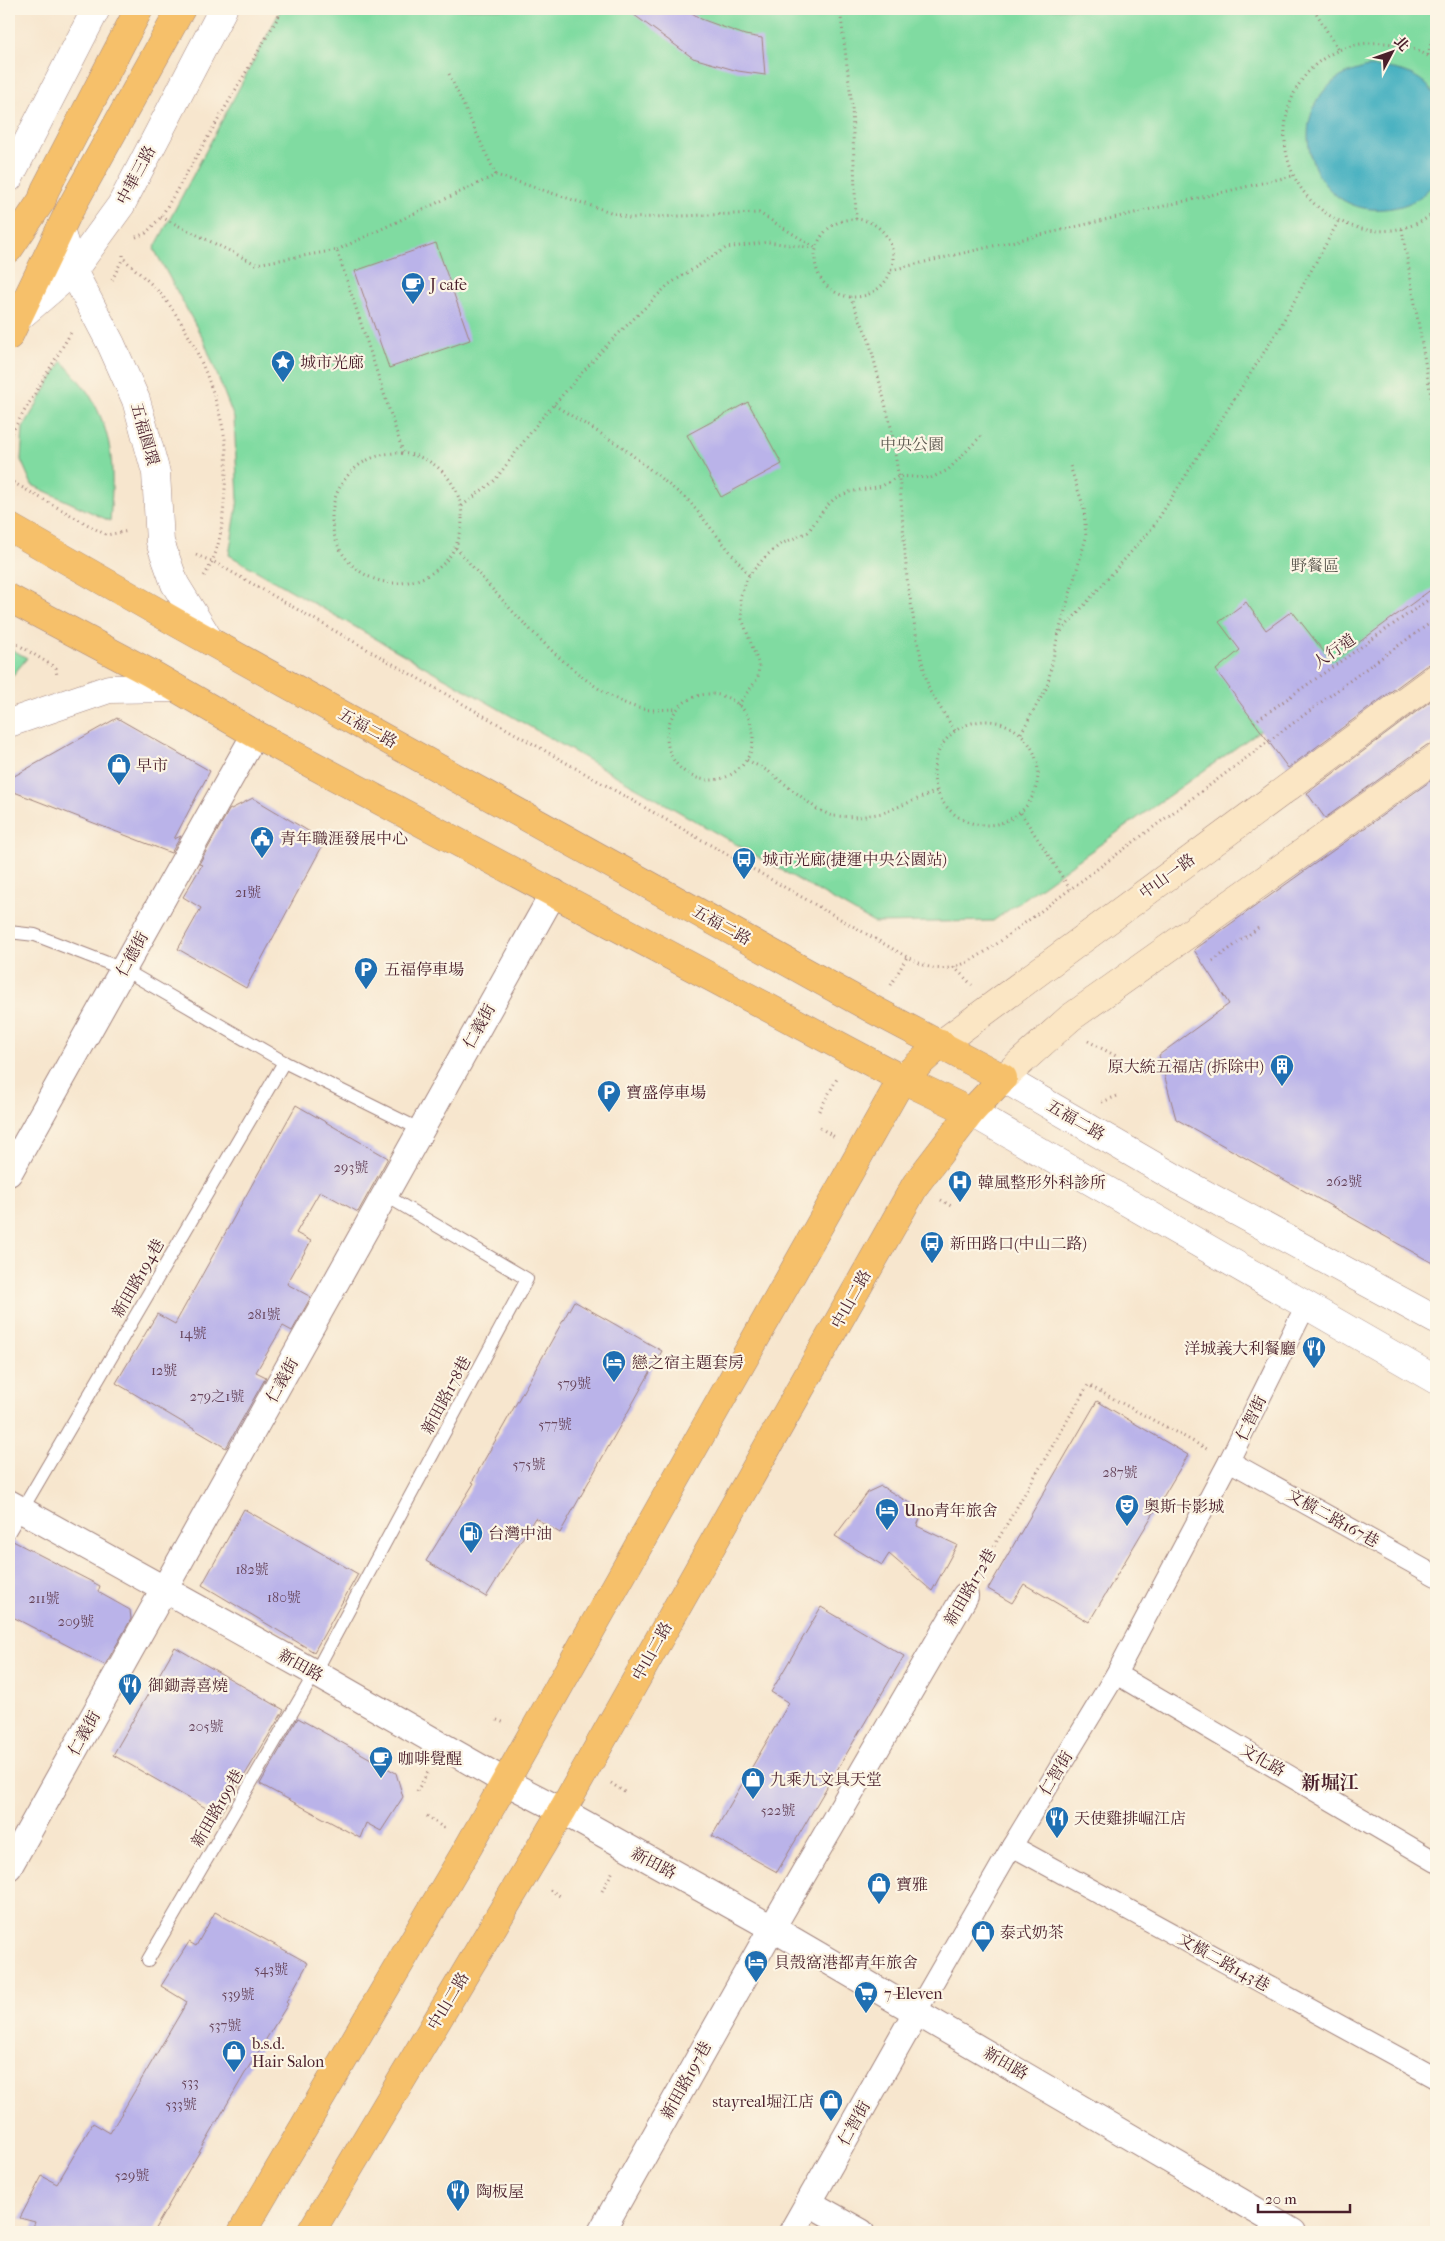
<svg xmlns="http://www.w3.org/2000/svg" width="1445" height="2241" font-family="'IM FELL French Canon','Noto Serif TC',serif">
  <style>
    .green { fill: #80dba1; stroke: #657d66 }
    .water { fill: #41aebf; stroke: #466675 }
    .building { fill: #bab3e9 }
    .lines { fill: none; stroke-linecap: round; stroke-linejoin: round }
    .service-casing { stroke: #a0827c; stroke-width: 14 }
    .pedestrian-casing { stroke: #a0827c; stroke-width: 22 }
    .minor-casing { stroke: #a0827c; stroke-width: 28 }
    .tertiary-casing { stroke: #a0827c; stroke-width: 29 }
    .secondary-casing { stroke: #a0827c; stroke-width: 29 }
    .primary-casing { stroke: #a0827c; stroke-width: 29 }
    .path { stroke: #a0827c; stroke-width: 3; stroke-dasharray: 1 4; stroke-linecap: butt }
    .service { stroke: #fff; stroke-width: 12 }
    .pedestrian { stroke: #fff; stroke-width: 20 }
    .minor { stroke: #fff; stroke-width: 26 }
    .tertiary { stroke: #fff; stroke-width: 28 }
    .secondary { stroke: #fbe6c4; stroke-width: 28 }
    .primary { stroke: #f6c06b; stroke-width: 28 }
    .labels { text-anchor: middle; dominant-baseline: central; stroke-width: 4.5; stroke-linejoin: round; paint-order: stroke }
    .number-label { font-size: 14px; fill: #66445a }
    .street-label { font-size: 16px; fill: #4a1f2b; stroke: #fcf5e5 }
    .poi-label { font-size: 16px; fill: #4a1f2b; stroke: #fcf5e5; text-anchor: start }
    .park-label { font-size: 16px; fill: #5a574e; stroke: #fcf5e5 }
    .quarter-label { font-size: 19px; font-weight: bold; fill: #4a1f2b; stroke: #fcf5e5 }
  </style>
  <rect width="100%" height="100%" fill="#fcf5e5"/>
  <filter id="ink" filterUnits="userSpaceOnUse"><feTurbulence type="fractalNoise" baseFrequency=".02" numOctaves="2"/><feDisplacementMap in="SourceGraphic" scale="10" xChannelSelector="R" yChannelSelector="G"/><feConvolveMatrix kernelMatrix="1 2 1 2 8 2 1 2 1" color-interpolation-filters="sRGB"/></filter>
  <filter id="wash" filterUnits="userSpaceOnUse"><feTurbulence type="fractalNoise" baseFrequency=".0096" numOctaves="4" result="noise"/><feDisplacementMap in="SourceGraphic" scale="20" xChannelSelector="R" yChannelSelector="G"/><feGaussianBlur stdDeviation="1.12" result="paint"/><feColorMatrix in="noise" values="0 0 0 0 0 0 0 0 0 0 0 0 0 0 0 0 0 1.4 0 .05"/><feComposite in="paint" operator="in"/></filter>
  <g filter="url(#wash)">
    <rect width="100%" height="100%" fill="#f7e6ce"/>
    <g class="green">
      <path d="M281 9H1436V605L993 921 874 923 229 555 238 500 234 418 204 341 154 249Z"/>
      <path d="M62 361C70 371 81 382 89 394 115 437 114 472 110 521L32 485 21 460 23 428Z"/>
      <path d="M9 648 27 658 9 680Z"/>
    </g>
    <path class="water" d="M1368 67C1394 67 1422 72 1436 97V181C1431 186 1426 193 1420 197 1409 205 1396 208 1384 209 1308 216 1278 108 1346 74 1353 71 1361 69 1368 67Z"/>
    <g id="blocks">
      <g class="building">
        <path d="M626 9H686L701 19 745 35 762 38 765 75 738 71 693 58Z"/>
        <path d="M436 243 470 340 389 368 355 271Z"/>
        <path d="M748 402 782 464 721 497 687 435Z"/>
        <path d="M1436 586V663L1427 665 1288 768 1216 670 1240 650 1219 622 1246 602 1266 630 1292 611 1332 662Z"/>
        <path d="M1436 697V743L1427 745 1325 818 1307 793Z"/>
        <path d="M117 718 210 771 174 839 181 836 171 853 9 790V779Z"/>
        <path d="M1436 777V1265L1176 1119 1159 1055 1229 1004 1194 950Z"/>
        <path d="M253 798 325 841 246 988 178 949 201 908 183 897 202 865 199 864 229 810Z"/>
        <path d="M296 1105 388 1158 358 1212 320 1191 296 1233 311 1241 287 1284 311 1297 292 1331 283 1326 256 1372 266 1377 226 1448 116 1383 157 1314 175 1324Z"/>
        <path d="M574 1301 662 1351 560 1533 535 1518 486 1597 426 1561 474 1483 472 1482Z"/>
        <path d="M1097 1401 1188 1455 1089 1622 1024 1584 1012 1603 988 1589Z"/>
        <path d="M881 1486 923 1511 917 1526 957 1545 932 1591 889 1554 882 1565 835 1536 868 1492Z"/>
        <path d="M244 1509 358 1574 314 1652 202 1585Z"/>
        <path d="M9 1540H11L100 1586 98 1592 130 1610 131 1619 105 1665 9 1615Z"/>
        <path d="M821 1607 904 1656 777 1872 712 1836 789 1703 771 1692Z"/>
        <path d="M175 1647 284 1710 220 1816 113 1755Z"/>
        <path d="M298 1718 396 1773 403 1797 381 1831 366 1823 360 1838 260 1784Z"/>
        <path d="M215 1912 308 1963 286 2002 288 2004 248 2068 153 2232H31L35 2222 20 2218 42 2176 57 2184 93 2123 110 2133 187 2002 161 1986 189 1942 196 1946Z"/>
      </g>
    </g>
  </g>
  <g filter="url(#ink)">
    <use href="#blocks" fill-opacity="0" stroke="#a0827c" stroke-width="1"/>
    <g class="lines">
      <g class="service-casing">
        <g id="service">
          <path d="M9 932 35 935 123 969 284 1062 421 1130"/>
          <path d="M9 1532 284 1062"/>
          <path d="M148 1960 315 1673 527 1279 385 1195"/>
        </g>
      </g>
      <g class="pedestrian-casing">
        <g id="pedestrian">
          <path d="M1229 1461 1436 1576"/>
          <path d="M1116 1674 1436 1862"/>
          <path d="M1012 1846 1436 2078"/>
          <path d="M917 2011 1012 1846 1116 1674 1229 1461 1306 1305"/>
        </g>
      </g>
      <g class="minor-casing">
        <g id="minor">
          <path d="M9 1173 255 734"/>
          <path d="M9 1503 315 1673 504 1781 562 1811 772 1928 1293 2232"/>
          <path d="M9 1867 554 892"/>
          <path d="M809 2203 861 2232"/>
          <path d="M601 2232 772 1928 965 1596"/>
          <path d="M792 2232 917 2011"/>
        </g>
      </g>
      <g class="tertiary-casing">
        <g id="tertiary">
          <path d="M9 178 96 9"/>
          <path d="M60 230 73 271 111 344 136 400 156 473 160 542 175 584 210 641"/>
          <path d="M18 318 73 271 121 205 223 9"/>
          <path d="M9 723 109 689 175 688"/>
          <path d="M1003 1078 1177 1179 1436 1320"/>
          <path d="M971 1112 1436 1380"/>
        </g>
      </g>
      <g class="secondary-casing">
        <g id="secondary">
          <path d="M941 1044 1436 678"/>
          <path d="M1003 1078 1070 1018 1436 758"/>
        </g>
      </g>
      <g class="primary-casing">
        <g id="primary">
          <path d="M9 249 42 200 45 190 139 9"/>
          <path d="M9 336 68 213 181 9"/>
          <path d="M9 527 177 623 876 1011 1003 1078 971 1112 916 1184 562 1811 311 2232"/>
          <path d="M9 598 150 673 255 734 902 1079 971 1112"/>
          <path d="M242 2232 469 1846 902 1079 941 1044"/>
        </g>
      </g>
      <g class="path">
        <path d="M840 9 852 106 856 219"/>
        <path d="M1314 9 1338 50"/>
        <path d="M1428 55 1436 24"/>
        <path d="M1436 62C1422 50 1403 44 1384 43 1270 36 1245 195 1358 228 1382 235 1417 229 1436 211"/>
        <path d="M449 74 496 175"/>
        <path d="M161 217 256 264 337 250 403 452"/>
        <circle cx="854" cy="258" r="39"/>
        <path d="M1402 229 1436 425"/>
        <path d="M136 237 146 233 161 217 283 9"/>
        <path d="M337 250 496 175 629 218 759 213 816 248"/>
        <path d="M123 255V258C134 269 148 280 159 292 191 328 217 392 225 439 228 459 225 484 224 504 222 529 219 554 204 576"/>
        <path d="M891 270 1292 176"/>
        <path d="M112 280 123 258"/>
        <path d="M850 297 869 340 891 427 900 486 907 579 917 640 929 690 955 731"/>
        <path d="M554 405 621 446 689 501 749 575"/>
        <path d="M9 437 72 331"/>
        <circle cx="397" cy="518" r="65"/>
        <path d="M9 480 106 535 129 531"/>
        <path d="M462 506 495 480 540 420 608 344 668 285 726 248 768 242 813 248"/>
        <path d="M456 548C497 594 582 697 643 709 653 711 666 709 677 709"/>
        <path d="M196 555 214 562 907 957C915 961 924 966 933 968 958 972 979 956 998 943L1371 665 1436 619"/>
        <path d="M1058 635 1153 527 1280 327 1338 222"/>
        <path d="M9 639 56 668 57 677"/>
        <circle cx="710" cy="737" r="43"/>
        <path d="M738 705 758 678 759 665 742 619 740 597 749 575 766 556 781 544 808 532 824 509 835 498 849 492 882 486 899 476 931 478 948 470 982 435"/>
        <circle cx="986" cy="773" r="52"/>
        <path d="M1254 722 1428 600"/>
        <path d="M1021 733 1047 687 1058 635 1086 538 1084 508 1069 463"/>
        <path d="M747 760 768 771 817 809 832 816 859 817 883 813 937 791"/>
        <path d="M1021 813 1070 889"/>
        <path d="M1213 961 1258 928"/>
        <path d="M954 967 972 985"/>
        <path d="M891 985 907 957"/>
        <path d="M1088 1041 1116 1056"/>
        <path d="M1102 1102 1120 1095"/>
        <path d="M819 1111 838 1077"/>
        <path d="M820 1128 835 1137"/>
        <path d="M941 1200 951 1206"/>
        <path d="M979 1572 1088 1385 1207 1449"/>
        <path d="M497 1720 505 1723"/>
        <path d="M611 1783 627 1794"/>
        <path d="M417 1791 429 1770"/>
        <path d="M427 1816 445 1829"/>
        <path d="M550 1890 560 1896"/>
        <path d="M602 1891 613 1871"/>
      </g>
      <use href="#service" class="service"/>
      <use href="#pedestrian" class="pedestrian"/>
      <use href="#minor" class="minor"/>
      <use href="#tertiary" class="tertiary"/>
      <use href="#secondary" class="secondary"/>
      <use href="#primary" class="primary"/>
    </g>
  </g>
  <defs>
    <g id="cafe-pin" transform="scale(1.25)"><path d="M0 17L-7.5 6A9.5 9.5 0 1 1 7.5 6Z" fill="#1f6fb2" stroke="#fcf5e5"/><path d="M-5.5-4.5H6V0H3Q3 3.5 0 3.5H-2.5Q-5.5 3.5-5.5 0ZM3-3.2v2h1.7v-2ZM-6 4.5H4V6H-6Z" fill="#fff"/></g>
    <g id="sight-pin" transform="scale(1.25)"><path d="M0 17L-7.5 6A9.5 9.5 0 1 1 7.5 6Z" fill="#1f6fb2" stroke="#fcf5e5"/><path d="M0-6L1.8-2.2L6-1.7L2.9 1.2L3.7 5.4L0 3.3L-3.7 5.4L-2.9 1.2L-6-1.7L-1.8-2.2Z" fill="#fff"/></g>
    <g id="shop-pin" transform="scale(1.25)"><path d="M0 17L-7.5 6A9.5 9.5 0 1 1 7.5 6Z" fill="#1f6fb2" stroke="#fcf5e5"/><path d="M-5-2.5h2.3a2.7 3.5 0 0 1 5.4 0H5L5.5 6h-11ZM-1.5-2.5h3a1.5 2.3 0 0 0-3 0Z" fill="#fff"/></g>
    <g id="civic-pin" transform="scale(1.25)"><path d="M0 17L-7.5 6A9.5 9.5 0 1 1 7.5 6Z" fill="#1f6fb2" stroke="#fcf5e5"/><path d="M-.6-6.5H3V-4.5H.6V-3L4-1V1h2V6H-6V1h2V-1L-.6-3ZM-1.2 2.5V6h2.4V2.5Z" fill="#fff"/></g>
    <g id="bus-pin" transform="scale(1.25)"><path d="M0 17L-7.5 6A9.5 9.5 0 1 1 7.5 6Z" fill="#1f6fb2" stroke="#fcf5e5"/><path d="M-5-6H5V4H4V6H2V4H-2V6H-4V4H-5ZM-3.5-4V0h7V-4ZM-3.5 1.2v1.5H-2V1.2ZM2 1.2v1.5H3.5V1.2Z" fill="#fff"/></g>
    <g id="parking-pin" transform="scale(1.25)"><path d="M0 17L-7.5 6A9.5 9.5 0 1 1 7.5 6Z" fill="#1f6fb2" stroke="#fcf5e5"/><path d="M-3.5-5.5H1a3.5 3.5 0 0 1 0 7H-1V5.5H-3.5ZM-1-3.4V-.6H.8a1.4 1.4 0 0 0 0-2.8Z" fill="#fff"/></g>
    <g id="building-pin" transform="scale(1.25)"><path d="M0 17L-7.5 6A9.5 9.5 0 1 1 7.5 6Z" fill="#1f6fb2" stroke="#fcf5e5"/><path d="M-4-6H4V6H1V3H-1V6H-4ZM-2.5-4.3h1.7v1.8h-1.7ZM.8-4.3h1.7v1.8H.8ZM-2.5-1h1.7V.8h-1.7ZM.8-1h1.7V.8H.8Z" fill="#fff"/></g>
    <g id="hospital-pin" transform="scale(1.25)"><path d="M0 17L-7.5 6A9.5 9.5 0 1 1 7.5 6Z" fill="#1f6fb2" stroke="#fcf5e5"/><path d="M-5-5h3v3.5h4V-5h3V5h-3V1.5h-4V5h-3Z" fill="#fff"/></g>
    <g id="restaurant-pin" transform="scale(1.25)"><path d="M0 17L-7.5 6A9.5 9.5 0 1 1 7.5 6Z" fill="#1f6fb2" stroke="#fcf5e5"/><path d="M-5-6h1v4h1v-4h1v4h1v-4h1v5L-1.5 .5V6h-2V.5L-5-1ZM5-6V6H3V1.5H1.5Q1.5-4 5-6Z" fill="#fff"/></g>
    <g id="hotel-pin" transform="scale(1.25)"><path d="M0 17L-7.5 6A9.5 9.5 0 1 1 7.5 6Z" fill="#1f6fb2" stroke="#fcf5e5"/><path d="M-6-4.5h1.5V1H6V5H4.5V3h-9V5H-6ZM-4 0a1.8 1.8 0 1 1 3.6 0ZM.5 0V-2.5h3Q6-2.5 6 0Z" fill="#fff"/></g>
    <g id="theatre-pin" transform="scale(1.25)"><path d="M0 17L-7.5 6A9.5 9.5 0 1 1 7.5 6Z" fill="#1f6fb2" stroke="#fcf5e5"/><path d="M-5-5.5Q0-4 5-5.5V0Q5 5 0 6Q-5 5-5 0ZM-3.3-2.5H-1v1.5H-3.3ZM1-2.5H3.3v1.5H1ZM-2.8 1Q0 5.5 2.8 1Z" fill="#fff"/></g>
    <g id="fuel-pin" transform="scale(1.25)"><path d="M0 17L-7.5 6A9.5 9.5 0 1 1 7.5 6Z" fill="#1f6fb2" stroke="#fcf5e5"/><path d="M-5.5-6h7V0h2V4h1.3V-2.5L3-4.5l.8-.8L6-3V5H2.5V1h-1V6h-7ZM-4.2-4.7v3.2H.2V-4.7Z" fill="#fff"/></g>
    <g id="supermarket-pin" transform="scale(1.25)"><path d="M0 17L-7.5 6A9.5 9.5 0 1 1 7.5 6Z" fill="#1f6fb2" stroke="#fcf5e5"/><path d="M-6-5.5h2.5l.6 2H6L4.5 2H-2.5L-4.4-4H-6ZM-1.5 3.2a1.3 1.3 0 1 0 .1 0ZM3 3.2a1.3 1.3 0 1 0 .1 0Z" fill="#fff"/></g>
  </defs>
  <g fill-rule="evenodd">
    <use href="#cafe-pin" x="413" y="284"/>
    <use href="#sight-pin" x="283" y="362"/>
    <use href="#shop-pin" x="119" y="765"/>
    <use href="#civic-pin" x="262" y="838"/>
    <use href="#bus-pin" x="744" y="859"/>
    <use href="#parking-pin" x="366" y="969"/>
    <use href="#building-pin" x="1282" y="1066"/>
    <use href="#parking-pin" x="609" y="1092"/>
    <use href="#hospital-pin" x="960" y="1182"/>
    <use href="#bus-pin" x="932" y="1243"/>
    <use href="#restaurant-pin" x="1314" y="1348"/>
    <use href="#hotel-pin" x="614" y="1362"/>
    <use href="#theatre-pin" x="1127" y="1506"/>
    <use href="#hotel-pin" x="887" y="1510"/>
    <use href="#fuel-pin" x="471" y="1533"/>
    <use href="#restaurant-pin" x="130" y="1685"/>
    <use href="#cafe-pin" x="381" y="1758"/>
    <use href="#shop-pin" x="753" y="1779"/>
    <use href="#restaurant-pin" x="1057" y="1818"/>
    <use href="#shop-pin" x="879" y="1884"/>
    <use href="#shop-pin" x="983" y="1932"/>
    <use href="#hotel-pin" x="756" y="1962"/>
    <use href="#supermarket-pin" x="866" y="1993"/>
    <use href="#shop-pin" x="234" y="2052"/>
    <use href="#shop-pin" x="831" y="2101"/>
    <use href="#restaurant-pin" x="458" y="2191"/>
  </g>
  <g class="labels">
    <g class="number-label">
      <text x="248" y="892">21號</text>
      <text x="351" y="1167">293號</text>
      <text x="1344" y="1181">262號</text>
      <text x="264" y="1314">281號</text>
      <text x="193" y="1333">14號</text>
      <text x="164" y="1370">12號</text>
      <text x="574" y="1383">579號</text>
      <text x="217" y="1396">279之1號</text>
      <text x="555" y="1424">577號</text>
      <text x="529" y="1464">575號</text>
      <text x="1120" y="1472">287號</text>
      <text x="252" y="1569">182號</text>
      <text x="284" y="1597">180號</text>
      <text x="44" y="1598">211號</text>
      <text x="76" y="1621">209號</text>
      <text x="206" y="1726">205號</text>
      <text x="778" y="1810">522號</text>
      <text x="271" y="1969">543號</text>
      <text x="238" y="1994">539號</text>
      <text x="225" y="2025">537號</text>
      <text x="190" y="2082">533</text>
      <text x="181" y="2104">533號</text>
      <text x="132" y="2175">529號</text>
    </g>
    <g class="street-label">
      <text transform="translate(136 175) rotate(-62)">中華三路</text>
      <text transform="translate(145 434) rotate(74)">五福圓環</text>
      <text transform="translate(1334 651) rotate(-35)">人行道</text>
      <text transform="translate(368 728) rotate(29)">五福二路</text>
      <text transform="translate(1167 876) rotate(-36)">中山一路</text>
      <text transform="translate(722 925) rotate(29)">五福二路</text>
      <text transform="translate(132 954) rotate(-61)">仁德街</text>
      <text transform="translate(479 1026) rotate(-61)">仁義街</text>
      <text transform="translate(1076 1120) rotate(30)">五福二路</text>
      <text transform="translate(138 1278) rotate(-60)">新田路194巷</text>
      <text transform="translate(851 1299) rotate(-61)">中山二路</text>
      <text transform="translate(282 1380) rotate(-61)">仁義街</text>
      <text transform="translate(446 1395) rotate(-62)">新田路178巷</text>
      <text transform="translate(1251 1418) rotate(-64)">仁智街</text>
      <text transform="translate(1333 1518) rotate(29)">文橫二路167巷</text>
      <text transform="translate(970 1587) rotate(-60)">新田路172巷</text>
      <text transform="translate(652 1651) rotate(-61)">中山二路</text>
      <text transform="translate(301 1665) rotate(29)">新田路</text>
      <text transform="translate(84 1733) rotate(-61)">仁義街</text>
      <text transform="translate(1263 1760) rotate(30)">文化路</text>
      <text transform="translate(1056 1773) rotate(-59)">仁智街</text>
      <text transform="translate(217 1808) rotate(-60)">新田路199巷</text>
      <text transform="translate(654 1863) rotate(28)">新田路</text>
      <text transform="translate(1224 1962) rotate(29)">文橫二路143巷</text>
      <text transform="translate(448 2001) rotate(-59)">中山二路</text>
      <text transform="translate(1006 2063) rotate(30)">新田路</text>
      <text transform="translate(686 2080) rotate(-61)">新田路197巷</text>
      <text transform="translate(854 2123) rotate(-61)">仁智街</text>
    </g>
    <g class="poi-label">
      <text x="430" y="284">J cafe</text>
      <text x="300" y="362">城市光廊</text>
      <text x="136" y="765">早市</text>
      <text x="280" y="838">青年職涯發展中心</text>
      <text x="762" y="859">城市光廊(捷運中央公園站)</text>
      <text x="384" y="969">五福停車場</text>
      <text x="1264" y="1066" text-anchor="end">原大統五福店 (拆除中)</text>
      <text x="626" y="1092">寶盛停車場</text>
      <text x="978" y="1182">韓風整形外科診所</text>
      <text x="950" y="1243">新田路口(中山二路)</text>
      <text x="1296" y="1348" text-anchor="end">洋城義大利餐廳</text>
      <text x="632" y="1362">戀之宿主題套房</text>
      <text x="1144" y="1506">奧斯卡影城</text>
      <text x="904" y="1510">Uno青年旅舍</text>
      <text x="488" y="1533">台灣中油</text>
      <text x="148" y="1685">御鋤壽喜燒</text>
      <text x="398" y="1758">咖啡覺醒</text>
      <text x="770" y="1779">九乘九文具天堂</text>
      <text x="1074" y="1818">天使雞排崛江店</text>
      <text x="896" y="1884">寶雅</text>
      <text x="1000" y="1932">泰式奶茶</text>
      <text x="774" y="1962">貝殼窩港都青年旅舍</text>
      <text x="884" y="1993">7-Eleven</text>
      <text x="252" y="2043">b.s.d.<tspan x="252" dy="18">Hair Salon</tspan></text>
      <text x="814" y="2101" text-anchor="end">stayreal堀江店</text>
      <text x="476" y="2191">陶板屋</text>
    </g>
    <g class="park-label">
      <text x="912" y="444">中央公園</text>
      <text x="1315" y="565">野餐區</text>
    </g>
    <g class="quarter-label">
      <text x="1330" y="1783">新堀江</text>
    </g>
  </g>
  <rect width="1445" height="2241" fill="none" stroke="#fcf5e5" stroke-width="30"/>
  <g transform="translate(1392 52) rotate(49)" stroke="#fcf5e5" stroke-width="4" paint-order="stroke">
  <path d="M0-4L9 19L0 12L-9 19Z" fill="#4a1f2b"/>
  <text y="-8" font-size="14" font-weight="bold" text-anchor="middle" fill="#4a1f2b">北</text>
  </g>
  <path d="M1258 2204v8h92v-8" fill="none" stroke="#4a1f2b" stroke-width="2.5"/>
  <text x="1265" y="2204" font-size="15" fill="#4a1f2b" stroke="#fcf5e5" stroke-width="4" paint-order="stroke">20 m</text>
</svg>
